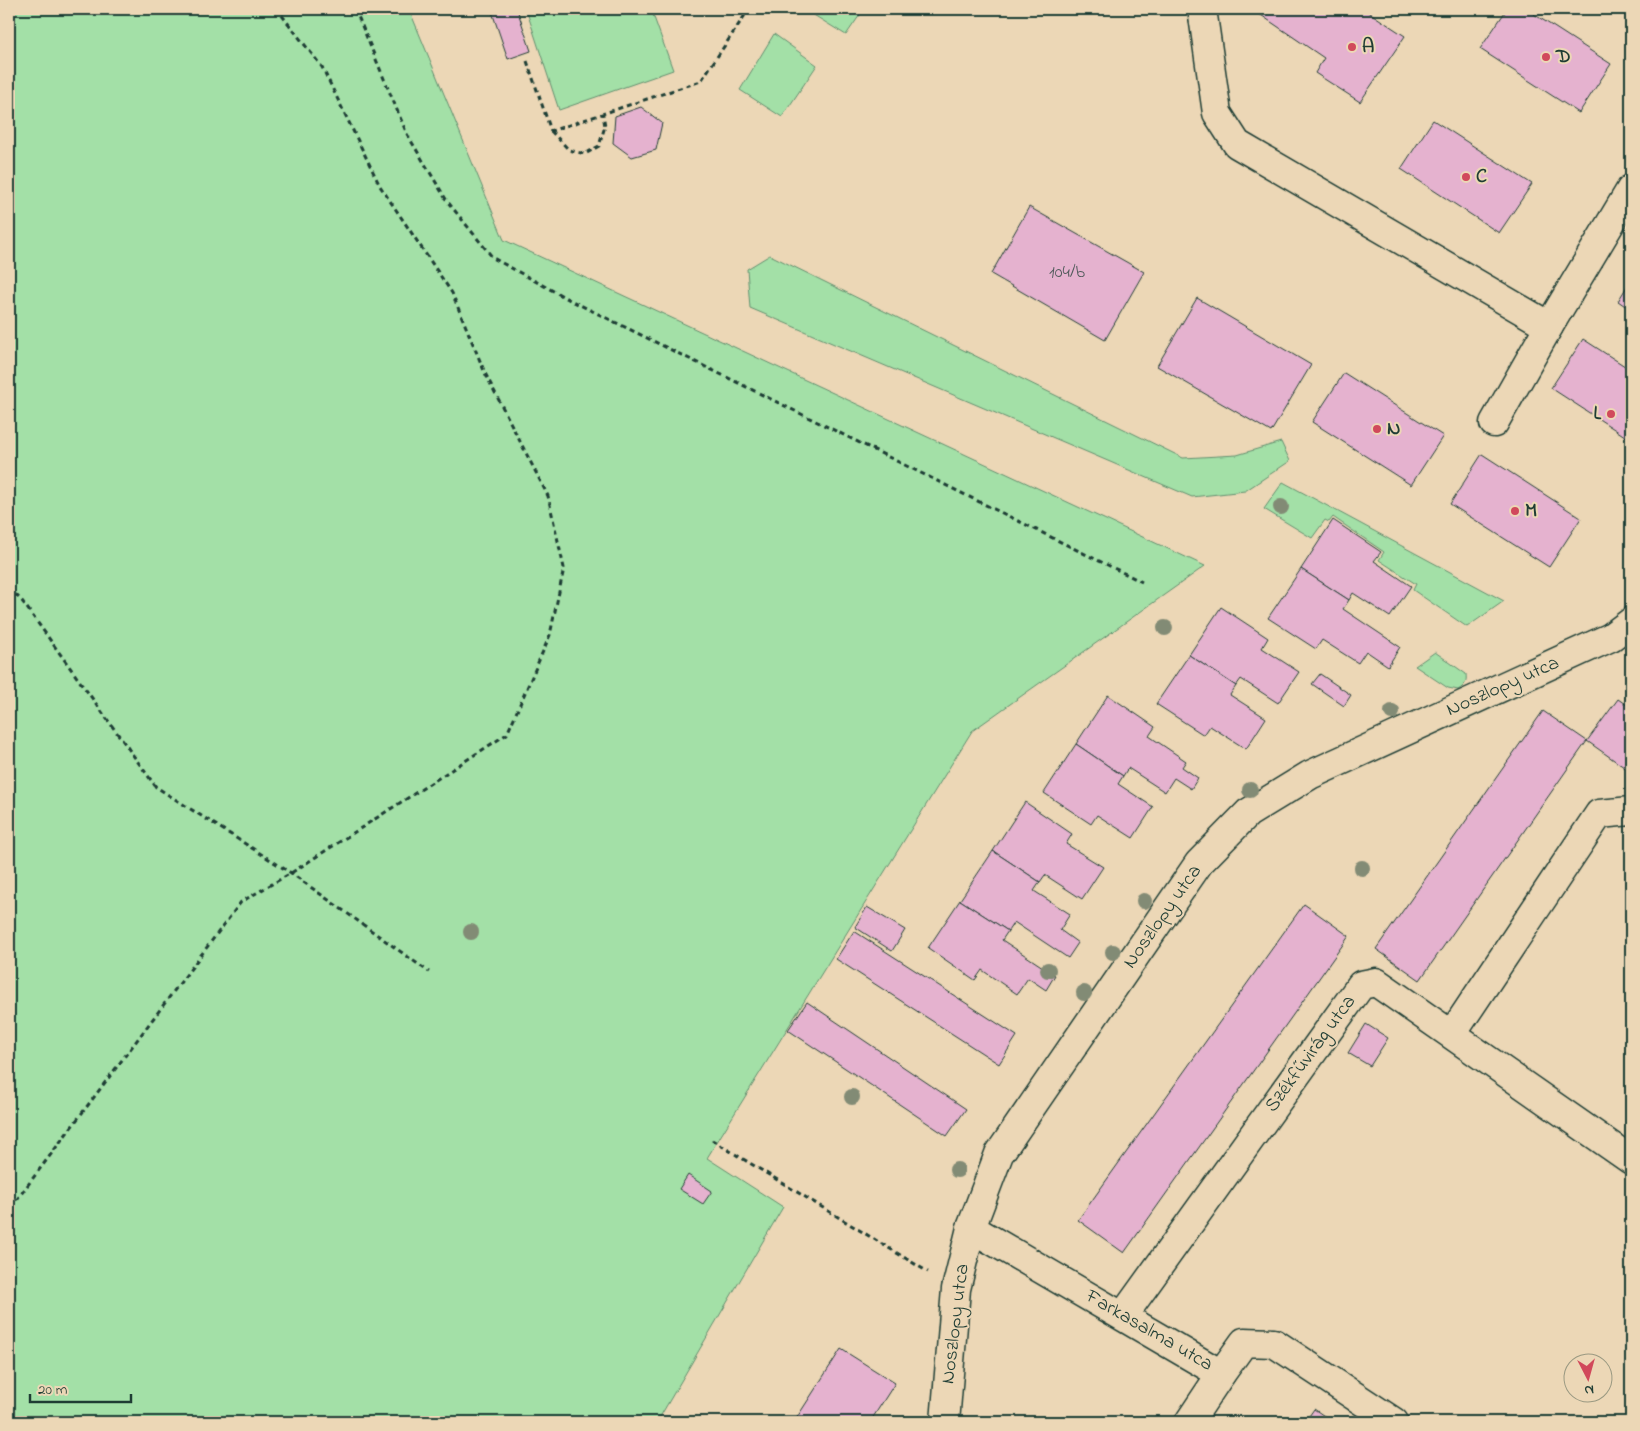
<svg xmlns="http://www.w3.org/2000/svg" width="1640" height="1431" font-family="'Indie Flower',sans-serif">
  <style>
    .green { fill: #a3e0a7; stroke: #618e6e }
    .building { fill: #e5b2cf; stroke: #1f3d34 }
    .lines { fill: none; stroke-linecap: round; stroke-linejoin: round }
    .minor-casing { stroke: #1f3d34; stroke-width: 31 }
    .path { stroke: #1f3d34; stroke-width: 3; stroke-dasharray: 5 4; stroke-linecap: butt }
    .minor { stroke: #ecd7b6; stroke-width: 28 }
    .tree { fill: #828b75 }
    .poi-dot { fill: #d1495b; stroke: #ecd7b6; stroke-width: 2 }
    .labels { text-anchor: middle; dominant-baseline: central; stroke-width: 4; stroke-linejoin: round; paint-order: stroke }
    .number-label { font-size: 18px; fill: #505a5b }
    .poi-label { font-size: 20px; font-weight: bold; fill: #1f3d34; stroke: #ecd7b6; text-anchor: start }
    .street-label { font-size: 20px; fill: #1f3d34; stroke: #ecd7b6 }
  </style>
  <rect width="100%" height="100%" fill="#ecd7b6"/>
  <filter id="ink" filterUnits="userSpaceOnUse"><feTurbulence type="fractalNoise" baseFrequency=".02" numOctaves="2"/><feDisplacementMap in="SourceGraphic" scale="10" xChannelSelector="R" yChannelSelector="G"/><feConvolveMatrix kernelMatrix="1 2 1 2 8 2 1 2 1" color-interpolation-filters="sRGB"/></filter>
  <g filter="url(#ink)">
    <g class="green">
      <path d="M9 9H409L504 240 1205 566 972 731 707 1158 783 1207 657 1422H9Z"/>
      <path d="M526 9H651L673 70 559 110Z"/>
      <path d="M804 9H864L846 35Z"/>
      <path d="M774 34 817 65 782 117 740 90Z"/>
      <path d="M770 255 1183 458 1237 455 1281 442 1290 461 1245 491 1192 497 750 308 747 269Z"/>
      <path d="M1283 482 1504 601 1467 627 1413 590 1416 584 1379 560 1384 552 1333 517 1329 522 1325 520 1312 538 1264 509Z"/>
      <path d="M1435 652 1466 674C1467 682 1465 686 1458 690L1448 688 1415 666Z"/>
    </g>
    <g class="building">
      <path d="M491 9H517L531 51 508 59Z"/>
      <path d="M1252 9H1364L1405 36 1360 102 1315 73 1324 58Z"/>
      <path d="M1507 9H1526L1611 64 1579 113 1480 49Z"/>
      <path d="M641 107 662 123 656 150 632 157 613 143 615 116Z"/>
      <path d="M1433 120 1532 184 1499 233 1401 169Z"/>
      <path d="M1029 207 1144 272 1105 340 991 274Z"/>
      <path d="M1631 280V310L1618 301Z"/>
      <path d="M1197 298 1311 365 1271 432 1157 366Z"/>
      <path d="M1583 339 1631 370V440L1551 388Z"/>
      <path d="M1344 373 1443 436 1411 485 1312 422Z"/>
      <path d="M1482 454 1581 518 1549 567 1450 504Z"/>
      <path d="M1333 520 1381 552 1374 561 1411 586 1390 617 1353 593 1349 600 1301 569Z"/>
      <path d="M1301 569 1349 600 1343 609 1400 647 1388 666 1366 651 1358 663 1322 640 1316 649 1268 618Z"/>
      <path d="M1221 607 1268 638 1262 648 1299 672 1278 703 1241 679 1236 686 1189 655Z"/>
      <path d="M1189 655 1236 686 1230 695 1266 718 1246 749 1210 726 1204 735 1156 704Z"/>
      <path d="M1320 674 1351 695 1344 706 1312 684Z"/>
      <path d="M1108 695 1155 727 1149 736 1186 761 1182 767 1198 778 1191 789 1174 778 1165 792 1128 768 1123 776 1076 744Z"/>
      <path d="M1618 699 1631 708V772L1587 741Z"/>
      <path d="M1543 711 1587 741 1420 980 1376 949Z"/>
      <path d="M1076 744 1123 776 1118 784 1153 807 1133 838 1097 815 1091 824 1044 793Z"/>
      <path d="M1025 802 1072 834 1066 844 1103 867 1082 899 1045 875 1040 882 993 851Z"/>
      <path d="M993 851 1040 882 1034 891 1070 914 1060 930 1078 943 1068 958 1014 922 1008 931 960 900Z"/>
      <path d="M960 900 1008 931 1002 940 1055 975 1046 990 1028 978 1017 994 982 970 975 980 928 948Z"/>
      <path d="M1304 904 1349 936 1124 1253 1078 1220Z"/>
      <path d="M867 907 905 930 892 951 855 927Z"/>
      <path d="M854 931 1017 1036 999 1064 836 959Z"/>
      <path d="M807 1002 966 1109 947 1136 788 1030Z"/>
      <path d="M1366 1024 1388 1038 1370 1066 1348 1053Z"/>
      <path d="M688 1175 712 1191 703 1204 679 1189Z"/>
      <path d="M841 1349 895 1383 870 1422H794Z"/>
      <path d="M1314 1409 1333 1422H1305Z"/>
    </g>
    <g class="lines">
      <g class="minor-casing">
        <g id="minor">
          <path d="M1202 9 1217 113 1237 144 1549 326 1631 189"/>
          <path d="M1494 423 1549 326"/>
          <path d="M1452 1034 1599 814 1631 811"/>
          <path d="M971 1228 1221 1374 1244 1342 1274 1343 1394 1422"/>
          <path d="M1123 1316 1361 985 1376 982 1631 1160"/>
          <path d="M945 1422 956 1289 971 1228 999 1154 1199 863 1248 813 1310 775 1611 637 1631 622"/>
          <path d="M1189 1422 1221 1374"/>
        </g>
      </g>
      <g class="path">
        <path d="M355 9 407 134 447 201 493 258 568 299 1142 582"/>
        <path d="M527 61 551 131 701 81 749 9"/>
        <path d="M551 131 569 150 585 154 599 146 605 126 603 114"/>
        <path d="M9 588 22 601 156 787 291 873 429 972"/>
        <path d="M712 1140 928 1272"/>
        <path d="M9 1206 18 1198 241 902 291 873 507 734 550 635 564 568 548 496 485 373 452 293 380 186 322 67 277 9"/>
      </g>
      <use href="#minor" class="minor"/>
    </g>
    <g class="tree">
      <circle cx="1281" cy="507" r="8"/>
      <circle cx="1165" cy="628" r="8"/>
      <circle cx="1392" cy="712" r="8"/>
      <circle cx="1250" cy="790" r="8"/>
      <circle cx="1362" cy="868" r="8"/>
      <circle cx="1144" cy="901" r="8"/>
      <circle cx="471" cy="932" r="8"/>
      <circle cx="1113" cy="952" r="8"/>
      <circle cx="1048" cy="970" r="8"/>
      <circle cx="1084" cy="993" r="8"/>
      <circle cx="852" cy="1097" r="8"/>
      <circle cx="957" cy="1170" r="8"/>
    </g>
  </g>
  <g class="poi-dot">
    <circle cx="1352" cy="47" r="5"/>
    <circle cx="1546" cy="57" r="5"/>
    <circle cx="1466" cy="177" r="5"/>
    <circle cx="1611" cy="414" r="5"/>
    <circle cx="1377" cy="429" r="5"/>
    <circle cx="1515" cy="511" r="5"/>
  </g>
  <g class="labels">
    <g class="number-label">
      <text x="1067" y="273">104/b</text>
    </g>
    <g class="poi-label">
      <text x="1362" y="47">A</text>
      <text x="1556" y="57">D</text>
      <text x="1476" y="177">C</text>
      <text x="1601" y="414" text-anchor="end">L</text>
      <text x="1387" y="429">N</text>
      <text x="1525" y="511">M</text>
    </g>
    <g class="street-label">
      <text transform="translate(1503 687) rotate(-24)">Noszlopy utca</text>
      <text transform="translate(1163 917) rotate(-55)">Noszlopy utca</text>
      <text transform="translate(1311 1054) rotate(-54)">Székfűvirág utca</text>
      <text transform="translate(956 1324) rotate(-83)">Noszlopy utca</text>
      <text transform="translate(1149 1331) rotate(30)">Farkasalma utca</text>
    </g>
  </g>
  <rect width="1640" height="1431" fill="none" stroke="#ecd7b6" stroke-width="30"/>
  <rect x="15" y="15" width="1610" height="1401" fill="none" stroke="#1f3d34" stroke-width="2" filter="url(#ink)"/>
  <g transform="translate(1588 1378) rotate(174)"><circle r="24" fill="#ecd7b6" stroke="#9a9982"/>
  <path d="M0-4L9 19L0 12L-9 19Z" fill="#d1495b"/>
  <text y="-8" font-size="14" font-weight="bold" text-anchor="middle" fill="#1f3d34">N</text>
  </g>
  <path d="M30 1394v8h101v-8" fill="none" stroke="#1f3d34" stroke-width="2.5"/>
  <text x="38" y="1394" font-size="15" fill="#1f3d34" stroke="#ecd7b6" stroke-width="4" paint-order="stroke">20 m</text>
</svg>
